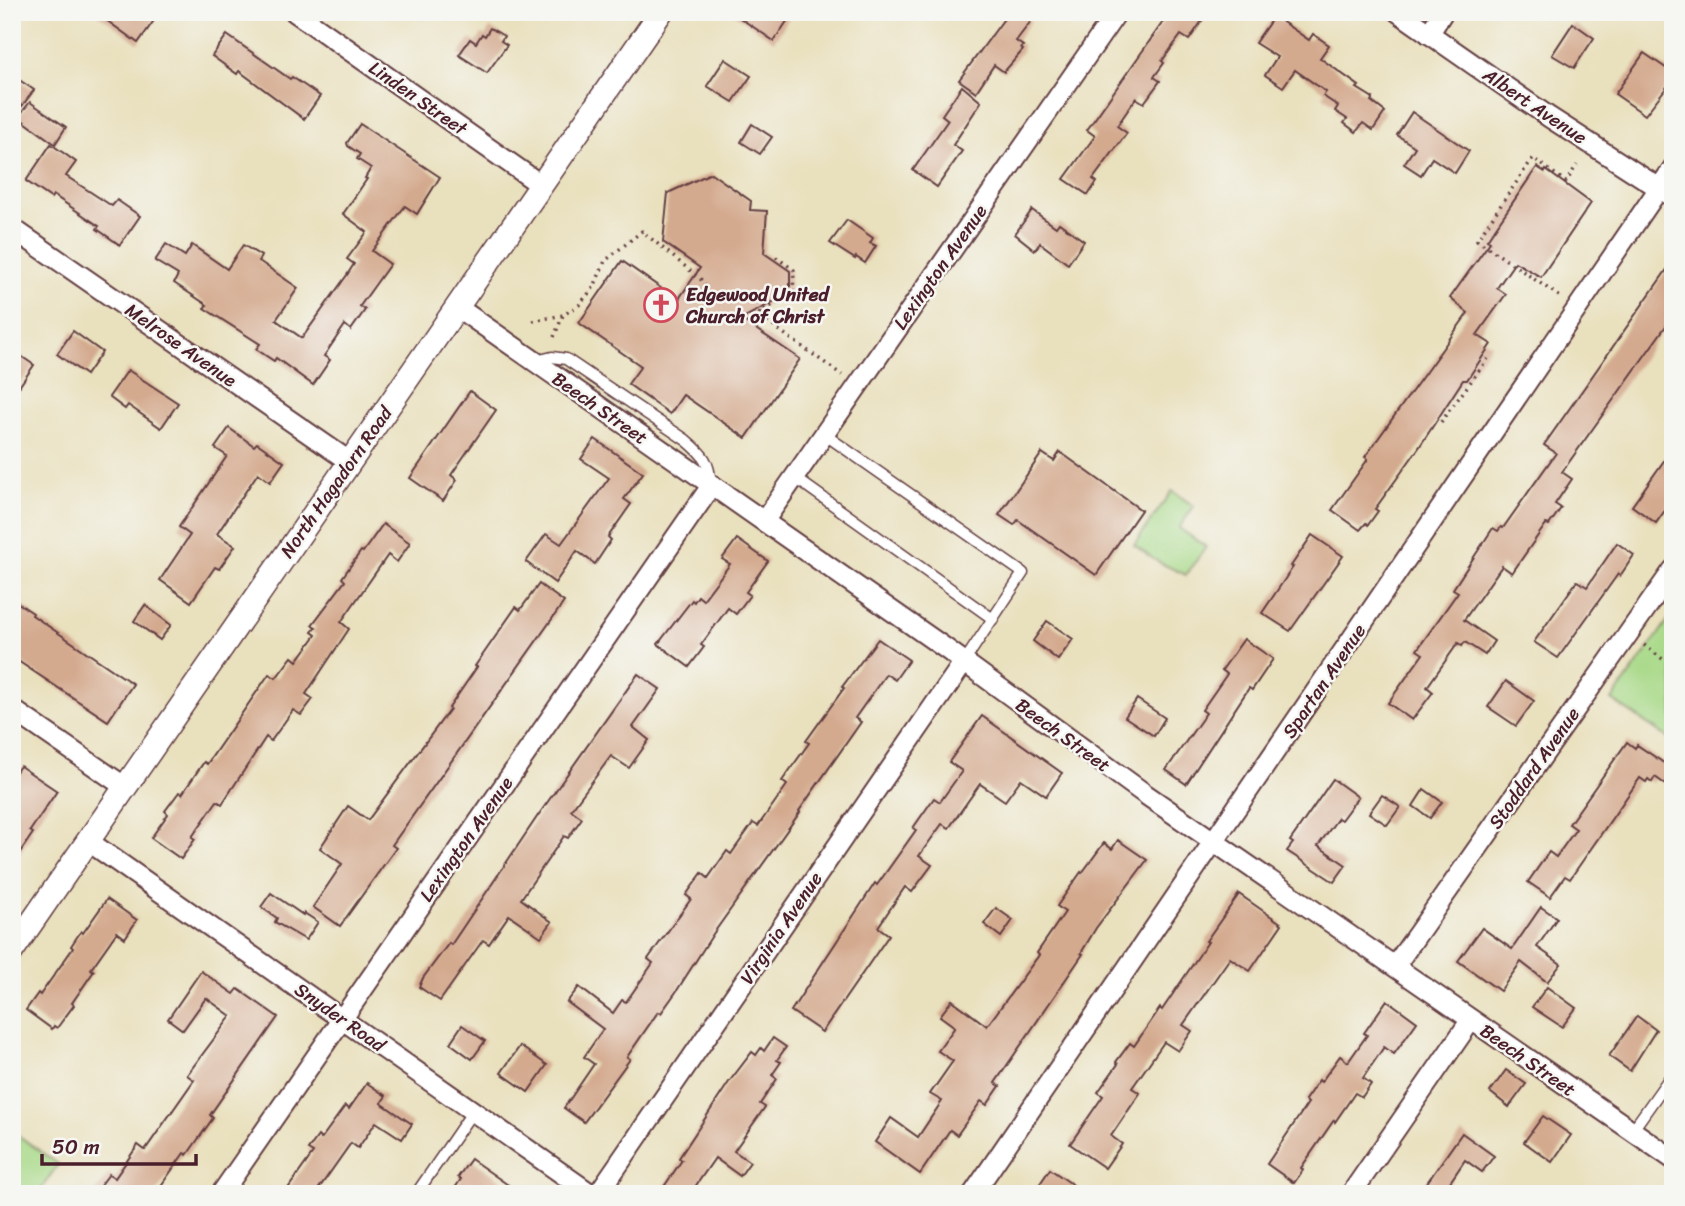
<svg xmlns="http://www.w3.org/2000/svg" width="1685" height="1206" font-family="Sriracha,sans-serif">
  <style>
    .green { fill: #a8d988; stroke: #797c5a; stroke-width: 2 }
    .building { fill: #d4aa8f }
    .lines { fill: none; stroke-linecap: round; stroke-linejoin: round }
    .service-casing { stroke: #623c41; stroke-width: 13 }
    .minor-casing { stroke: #623c41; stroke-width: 23 }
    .tertiary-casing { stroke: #623c41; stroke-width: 26 }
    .path { stroke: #623c41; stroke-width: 3.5; stroke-dasharray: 2 5; stroke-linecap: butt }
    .service { stroke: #fff; stroke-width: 10 }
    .minor { stroke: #fff; stroke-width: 19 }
    .tertiary { stroke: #fff; stroke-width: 23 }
    .labels { text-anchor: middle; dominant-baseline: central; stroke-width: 5; stroke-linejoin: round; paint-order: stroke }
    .street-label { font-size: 19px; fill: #4a1f2b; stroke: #f6f6f2 }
    .poi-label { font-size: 19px; font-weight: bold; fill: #4a1f2b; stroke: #f6f6f2; text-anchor: start }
  </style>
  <rect width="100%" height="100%" fill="#f6f6f2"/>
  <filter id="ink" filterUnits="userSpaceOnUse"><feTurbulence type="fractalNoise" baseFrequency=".0143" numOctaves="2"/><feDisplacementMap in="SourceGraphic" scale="14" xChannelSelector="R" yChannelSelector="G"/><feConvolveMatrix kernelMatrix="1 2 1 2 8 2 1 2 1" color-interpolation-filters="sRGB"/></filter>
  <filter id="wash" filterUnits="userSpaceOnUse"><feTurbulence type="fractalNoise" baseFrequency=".00686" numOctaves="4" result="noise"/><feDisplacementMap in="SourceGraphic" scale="28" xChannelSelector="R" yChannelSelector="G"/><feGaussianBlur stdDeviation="1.57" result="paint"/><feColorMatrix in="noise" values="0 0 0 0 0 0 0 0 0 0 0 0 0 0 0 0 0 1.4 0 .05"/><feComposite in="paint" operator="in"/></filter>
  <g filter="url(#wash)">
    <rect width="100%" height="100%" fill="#e9e0bd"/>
    <g class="green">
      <path d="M1172 491 1194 506 1179 528 1206 547 1186 575 1158 562 1134 545Z"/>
      <path d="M1672 615 1673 616V741L1612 700Z"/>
      <path d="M12 1131 58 1164 38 1194H12Z"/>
    </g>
    <g id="blocks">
      <g class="building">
        <path d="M95 12H160L138 43Z"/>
        <path d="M731 12H793L774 41Z"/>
        <path d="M1009 12H1019L1031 21 1016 41 1023 46 1021 48 1023 50 1004 72 994 65 976 92 959 80Z"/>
        <path d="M1170 12H1208L1189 40 1181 35 1162 61 1164 63 1154 77 1160 81 1144 103 1136 98 1117 126 1127 133 1093 179 1097 182 1088 195 1064 179 1095 136 1087 130Z"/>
        <path d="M1274 16 1309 40 1313 34 1329 45 1320 58 1359 86 1357 88 1373 98 1371 101 1385 112 1373 130 1363 123 1356 132 1344 123 1347 119 1335 111 1338 106 1323 96 1326 92 1295 70 1283 87 1265 75 1277 57 1255 43Z"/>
        <path d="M1573 23 1594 38 1574 68 1552 55Z"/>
        <path d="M490 28 504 36 501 41 507 45 487 73 459 55 470 39 476 43 482 34 485 36Z"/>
        <path d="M227 35 290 79 292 77 320 96 304 119 239 71 237 74 212 56Z"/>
        <path d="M1644 53 1673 73V79L1645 115 1615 94Z"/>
        <path d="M725 59 751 76 733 102 707 86Z"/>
        <path d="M12 75 34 90 22 106 12 98Z"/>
        <path d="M962 86 981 102 953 145 962 151 937 187 913 170 948 120 942 115Z"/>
        <path d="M30 102 66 127 55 144 18 117Z"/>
        <path d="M1412 112 1469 151 1455 173 1432 158 1421 175 1404 164 1415 147 1397 135Z"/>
        <path d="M360 124 440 177 417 214 405 206 372 251 390 264 360 306 365 310 351 330 345 325 324 356 330 360 313 385 276 358 274 361 256 349 260 344 204 308 207 305 174 283 178 275 155 261 166 244 185 256 192 245 227 269 243 245 261 256 259 261 298 288 276 320 302 338 347 275 354 264 347 259 367 232 343 214 367 179 365 178 371 168 357 159 360 154 348 146 347 143Z"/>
        <path d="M752 124 772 137 760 154 741 142Z"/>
        <path d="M51 144 76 162 66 176 112 206 117 200 140 216 120 245 97 229 99 226 53 195 51 198 26 181Z"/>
        <path d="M1537 167 1545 172 1546 170 1591 203 1541 277 1515 262 1497 288 1506 294 1477 335 1491 344 1467 380H1463L1418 449 1375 509 1378 511 1368 525 1366 523 1360 530 1332 510 1368 459 1365 457 1468 313 1450 298 1490 242 1487 240Z"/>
        <path d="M711 173 751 201 750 210 767 211 764 253 790 271V293L741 319 800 359 746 438 683 395 670 414 628 384 641 366 579 323 622 261 678 300 700 268 663 242 668 193Z"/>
        <path d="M1032 210 1056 227 1059 223 1084 241 1068 264 1040 243 1035 250 1015 234Z"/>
        <path d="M847 220 873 238 870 243 876 246 865 263 856 257 855 259 830 243Z"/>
        <path d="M1673 261V316L1562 472 1572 479 1555 504 1561 508 1549 525 1546 524 1512 573 1502 566 1464 620 1494 641 1485 655 1465 642 1462 646 1458 643 1427 687 1433 692 1412 720 1388 703 1423 654 1417 650 1458 592 1453 589 1493 528 1498 531 1501 527 1503 528 1556 453 1544 445Z"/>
        <path d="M73 331 102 352 86 375 57 354Z"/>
        <path d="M12 350 34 365 12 397Z"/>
        <path d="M128 370 178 403 161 428 128 405 125 409 109 397Z"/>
        <path d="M470 391 496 410 451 475 457 480 443 501 410 478Z"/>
        <path d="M229 428 254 446 257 443 284 462 270 482 258 473 217 534 235 546 219 569 215 567 191 602 160 580 190 535 179 527 227 456 215 448Z"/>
        <path d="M595 439 643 473 624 499 631 504 608 537 611 540 595 564 577 551 555 583 526 562 546 534 561 544 609 478 581 459Z"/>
        <path d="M1673 448V499L1656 523 1632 506Z"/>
        <path d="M1060 452 1141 510 1096 575 1018 520 1014 525 999 515 1042 453 1054 461Z"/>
        <path d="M383 524 410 543 397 562 388 555 341 622 349 629 306 694 313 699 301 715 293 710 271 741 266 737 222 804 217 801 192 837 195 839 181 859 151 838 168 814 165 811 179 792 182 794 204 762 207 764 269 674 276 678 292 657 297 661 316 635 312 632 316 627 312 625 345 581 342 578 361 551 363 552Z"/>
        <path d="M1312 535 1343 556 1290 631 1262 613 1293 567 1291 566Z"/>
        <path d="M737 539 768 561 746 592 750 595 736 614 728 608 701 645 704 647 689 667 658 644 692 600 694 602 698 596 703 600 730 564 722 559Z"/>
        <path d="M1617 543 1634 555 1620 576 1618 574 1558 658 1534 642 1577 581 1587 587Z"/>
        <path d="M539 584 564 602 392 845 396 848 340 926 313 907 342 864 320 848 348 806 368 820 450 709 449 708 477 667 475 666 516 607 520 610Z"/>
        <path d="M12 599 33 613 32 615 133 684 108 721 12 657Z"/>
        <path d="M145 605 171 625 160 640 134 621Z"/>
        <path d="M1047 621 1073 639 1058 660 1033 641Z"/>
        <path d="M878 639 909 660 895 680 886 674 855 718 861 722 799 811 800 812 713 934 676 992 661 1013 658 1012 627 1057 630 1059 584 1122 564 1108 594 1064 584 1057 603 1029 567 1002 579 987 613 1013 622 1000 626 1002 653 963 648 959 691 899 686 895 702 873 708 878 727 851 731 854 753 823 758 826 787 785 782 781 809 743 806 741 844 688 842 687Z"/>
        <path d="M1244 639 1273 659 1252 690 1249 688 1186 784 1166 770 1206 713 1202 710 1227 674 1222 670Z"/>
        <path d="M638 674 660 689 633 727 649 740 629 768 611 756 571 810 582 818 568 838 564 836 521 899 552 922 541 937 509 915 489 944 483 940 440 1001 419 987 423 978 449 943 451 945 537 817Z"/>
        <path d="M1506 681 1534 701 1516 726 1488 707Z"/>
        <path d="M1137 699 1165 718 1154 736 1125 717Z"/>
        <path d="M982 716 1062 773 1046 796 1021 779 1005 801 980 784 949 828 942 824 919 856 932 865 912 892 905 887 878 927 889 935 822 1032 791 1011 875 883 877 885 916 830 913 828 934 798 940 802 962 771 949 762Z"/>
        <path d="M1627 742 1635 748 1637 745 1673 769V772L1665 784 1655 777 1652 782 1648 779 1646 782 1640 778 1570 879 1565 876 1550 897 1528 882 1549 852 1556 857 1576 829 1569 824Z"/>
        <path d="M20 766 57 791 30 831 33 833 12 864V777Z"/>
        <path d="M1333 779 1358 797 1341 820 1338 818 1318 846 1346 865 1334 882 1287 851 1293 843 1290 841Z"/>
        <path d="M1424 789 1442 802 1430 818 1413 806Z"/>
        <path d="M1382 795 1400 807 1387 825 1369 813Z"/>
        <path d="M1118 840 1147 860 1096 928 1081 953 1083 954 995 1083 1000 1086 987 1105 981 1101 957 1135 950 1130 920 1174 875 1142 891 1118 918 1137 942 1101 930 1094 953 1061 938 1051 955 1027 940 1016 952 1000 987 1026 1039 955 1037 953 1065 912 1057 906 1081 872 1082 873 1104 843 1112 849Z"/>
        <path d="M271 893 303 915 304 913 318 922 306 940 275 922 277 918 261 907Z"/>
        <path d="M1239 894 1282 924 1250 971 1230 958 1183 1025 1192 1031 1178 1051 1164 1042 1132 1088 1140 1093 1111 1136 1122 1144 1105 1168 1070 1144 1103 1096 1098 1092 1118 1064 1116 1062 1130 1043 1134 1046 1160 1008 1162 1010 1208 942 1206 941Z"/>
        <path d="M107 899 137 920 125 938 117 932 91 969 94 971 72 1003 74 1005 57 1028 54 1026 52 1029 26 1010 38 993 40 995 73 948 71 946 81 931 83 933Z"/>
        <path d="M1541 907 1557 918 1537 947 1561 964 1547 982 1521 962 1500 991 1458 961 1482 928 1512 949Z"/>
        <path d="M996 908 1013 920 1001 937 984 924Z"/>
        <path d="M201 971 234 994 238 989 278 1017 210 1115 213 1118 187 1155 184 1153 155 1194H94L109 1174 115 1178 138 1145 145 1150 194 1080 187 1075 231 1016 206 998 183 1030 168 1019Z"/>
        <path d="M1547 987 1576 1008 1562 1027 1532 1007Z"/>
        <path d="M1387 1000 1417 1022 1394 1054 1384 1047 1363 1078 1371 1084 1362 1097 1355 1093 1335 1122 1334 1120 1301 1168 1303 1170 1294 1183 1267 1164 1308 1103 1305 1100 1319 1080 1321 1082 1340 1056 1348 1062 1367 1035 1364 1033Z"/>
        <path d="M1637 1016 1656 1030 1630 1071 1609 1056Z"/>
        <path d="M462 1025 485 1041 472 1059 450 1043Z"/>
        <path d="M773 1038 786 1047 777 1060 781 1062 772 1075 777 1079 760 1104 765 1107 734 1151 750 1162 740 1176 715 1158 690 1194H659L682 1160 679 1158 729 1082 752 1052 756 1055 761 1048 764 1051Z"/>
        <path d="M520 1046 547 1065 528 1092 501 1073Z"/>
        <path d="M1506 1070 1526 1084 1509 1107 1490 1092Z"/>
        <path d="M367 1083 386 1096 381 1103 412 1124 402 1139 376 1122 358 1148 351 1143 315 1194H284L313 1153 308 1150 318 1136 321 1139 345 1106 349 1109Z"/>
        <path d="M1543 1116 1571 1135 1552 1162 1524 1142Z"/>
        <path d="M1462 1133 1494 1156 1482 1172 1465 1160 1442 1194H1419Z"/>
        <path d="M471 1159 521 1194H451L461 1179 458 1177Z"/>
        <path d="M1050 1169 1086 1194H1033Z"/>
      </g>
    </g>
  </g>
  <g filter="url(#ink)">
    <use href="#blocks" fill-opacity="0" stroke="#623c41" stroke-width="2"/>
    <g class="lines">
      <g class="service-casing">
        <g id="service">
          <path d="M536 361 552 357 566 359 686 440C704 455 709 461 711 484"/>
          <path d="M824 434 1023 573 964 662"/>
          <path d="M794 477 993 619"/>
          <path d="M1632 1131 1673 1073"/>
          <path d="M416 1194 473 1111"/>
        </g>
      </g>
      <g class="minor-casing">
        <g id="minor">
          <path d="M295 12 541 185"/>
          <path d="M1398 12 1549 117 1673 197"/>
          <path d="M1429 34 1443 12"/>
          <path d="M12 228 350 462"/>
          <path d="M457 307 945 648 1145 794 1673 1159"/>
          <path d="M764 521 1117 12"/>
          <path d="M12 709 125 787"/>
          <path d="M88 841 591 1194"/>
          <path d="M1395 966 1673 570"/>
          <path d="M221 1194 712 485"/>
          <path d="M598 1194 964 662"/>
          <path d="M973 1194 1673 168"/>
          <path d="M1351 1194 1471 1020"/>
        </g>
      </g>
      <g class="tertiary-casing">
        <path id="tertiary" d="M12 951 661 12"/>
      </g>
      <g class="path">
        <path d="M776 257 794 270 793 294 760 312 759 316 842 375"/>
        <path d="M1559 296 1477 240 1533 158 1566 182 1577 165"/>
        <path d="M533 321 563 315 579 305 594 287 605 261 642 231 704 282 705 289"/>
        <path d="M554 337 563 315"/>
        <path d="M1441 422 1489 357"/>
        <path d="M1644 645 1673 667"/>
      </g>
      <use href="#service" class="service"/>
      <use href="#minor" class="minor"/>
      <use href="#tertiary" class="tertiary"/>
    </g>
  </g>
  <defs>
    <g id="church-ring" transform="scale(1.75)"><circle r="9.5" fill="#f6f6f2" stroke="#d1495b" stroke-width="1.5"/><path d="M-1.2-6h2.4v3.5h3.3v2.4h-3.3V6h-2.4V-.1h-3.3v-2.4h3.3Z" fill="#d1495b"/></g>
  </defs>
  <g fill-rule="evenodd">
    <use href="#church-ring" x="661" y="305"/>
  </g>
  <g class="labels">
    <g class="street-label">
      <text transform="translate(418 98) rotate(35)">Linden Street</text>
      <text transform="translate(1535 106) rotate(34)">Albert Avenue</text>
      <text transform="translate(940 267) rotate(-55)">Lexington Avenue</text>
      <text transform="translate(181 345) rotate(35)">Melrose Avenue</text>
      <text transform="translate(600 408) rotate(35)">Beech Street</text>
      <text transform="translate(336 482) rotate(-55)">North Hagadorn Road</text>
      <text transform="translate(1324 681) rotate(-56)">Spartan Avenue</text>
      <text transform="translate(1063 735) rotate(36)">Beech Street</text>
      <text transform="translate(1534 768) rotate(-55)">Stoddard Avenue</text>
      <text transform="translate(466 839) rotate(-55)">Lexington Avenue</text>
      <text transform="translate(781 928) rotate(-56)">Virginia Avenue</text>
      <text transform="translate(340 1017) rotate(35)">Snyder Road</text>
      <text transform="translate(1528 1060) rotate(35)">Beech Street</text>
    </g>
    <g class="poi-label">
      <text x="686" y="294">Edgewood United<tspan x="686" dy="22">Church of Christ</tspan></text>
    </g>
  </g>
  <rect width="1685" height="1206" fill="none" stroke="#f6f6f2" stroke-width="42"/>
  <path d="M42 1154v10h154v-10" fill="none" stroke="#4a1f2b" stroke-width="3.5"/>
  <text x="52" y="1154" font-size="21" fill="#4a1f2b" stroke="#f6f6f2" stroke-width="5" paint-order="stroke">50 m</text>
</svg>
